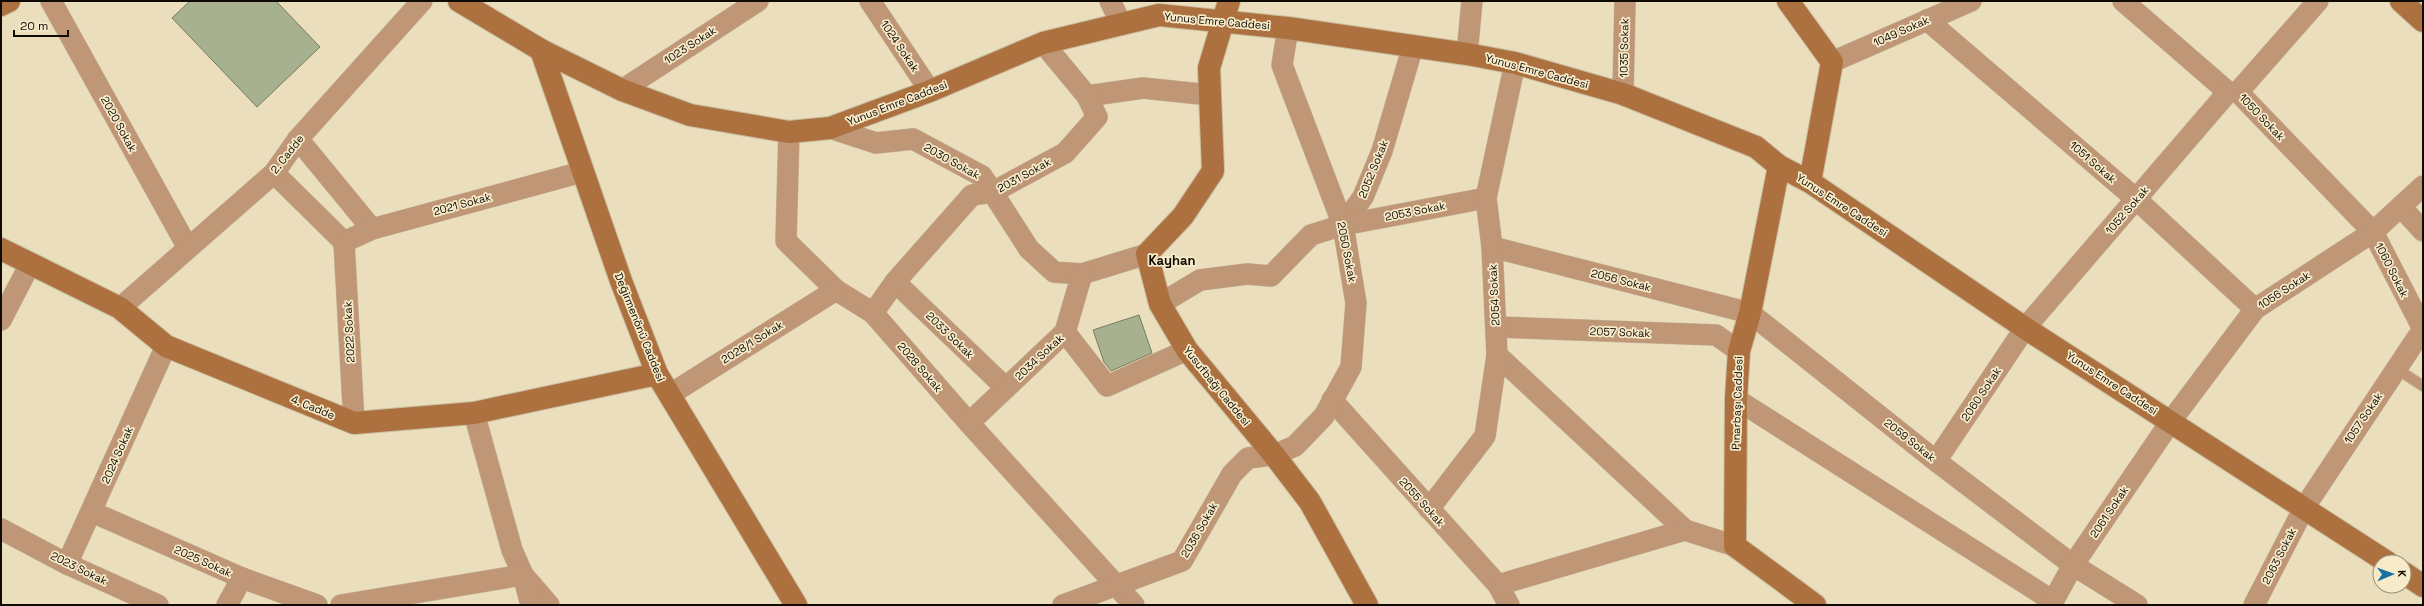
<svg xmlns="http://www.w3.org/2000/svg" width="2424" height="606" font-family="'Space Grotesk',sans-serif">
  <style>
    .building { fill: #a7b08f; stroke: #757d5e }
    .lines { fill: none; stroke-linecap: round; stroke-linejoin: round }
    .lane-casing { stroke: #c8bc9f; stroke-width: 12 }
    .street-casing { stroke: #c8bc9f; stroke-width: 22 }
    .secondary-casing { stroke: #c8bc9f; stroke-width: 24 }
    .lane { stroke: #bf9676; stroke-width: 10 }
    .street { stroke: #bf9676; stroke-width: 21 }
    .secondary { stroke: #ac713f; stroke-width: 22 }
    .labels { text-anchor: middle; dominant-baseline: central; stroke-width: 3.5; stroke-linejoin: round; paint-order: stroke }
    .street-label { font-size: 11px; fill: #0f0b02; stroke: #f8ebca }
    .quarter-label { font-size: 13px; font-weight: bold; fill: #0f0b02; stroke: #f8ebca }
  </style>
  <rect width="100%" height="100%" fill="#ebdebd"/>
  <g class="building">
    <path d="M190 1H276L320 47 257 107 172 18Z"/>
    <path d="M1139 315 1152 353 1111 371 1104 362 1093 330Z"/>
  </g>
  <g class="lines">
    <g class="lane-casing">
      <path id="lane" d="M2397 369 2423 386"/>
    </g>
    <g class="street-casing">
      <g id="street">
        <path d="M51 1 188 248"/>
        <path d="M870 1 930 91"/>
        <path d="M1110 1 1121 23"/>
        <path d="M2123 1 2228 92H2238L2373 232 2423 329 2304 508 2254 605"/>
        <path d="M1927 20 2136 199 2255 309"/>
        <path d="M1467 54 1472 1"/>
        <path d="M1832 62 1971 1"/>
        <path d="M622 90 758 1"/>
        <path d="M2238 92 2318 1"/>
        <path d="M1623 94 1625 1"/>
        <path d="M1087 96 1143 88 1210 95"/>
        <path d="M830 128 876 143 913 139 982 176 1029 249 1054 272 1082 274 1147 254"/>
        <path d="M789 132 786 241 836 290 873 313 969 423 1134 605"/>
        <path d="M298 139 372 229"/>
        <path d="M274 173 344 242"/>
        <path d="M2401 207 2423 231"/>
        <path d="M1343 225 1363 197 1382 151 1413 46"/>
        <path d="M344 242 372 229 582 172"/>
        <path d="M344 242 354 423"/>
        <path d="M1492 247 1750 313 1936 461 2073 565 2137 605"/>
        <path d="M895 282 1006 388"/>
        <path d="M1160 304 1200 280 1247 274 1271 276 1311 235 1343 225 1486 198"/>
        <path d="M120 308 274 173 298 139 422 1"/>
        <path d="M873 313 895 282 972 195 993 192 1065 153 1097 117 1087 96 1043 43"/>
        <path d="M1 320 30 264"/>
        <path d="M1496 327 1716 335 1739 351"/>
        <path d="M1065 332 1107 386 1187 350"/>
        <path d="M1497 355 1685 530"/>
        <path d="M669 395 836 290"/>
        <path d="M1736 399 2053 601"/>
        <path d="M1332 400 1498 585 1509 605"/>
        <path d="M474 413 512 550 523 575 549 605"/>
        <path d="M969 423 1065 332 1082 274"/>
        <path d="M1936 461 2025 328 2228 92"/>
        <path d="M1429 509 1485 436 1497 355 1492 247 1486 198 1515 63"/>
        <path d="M92 512 242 578 317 605"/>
        <path d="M1 529 67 564 158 605"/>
        <path d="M67 564 166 346"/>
        <path d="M1498 585 1685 530 1735 546"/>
        <path d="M227 605 242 578"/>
        <path d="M341 605 523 575 531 605"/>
        <path d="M1063 605 1182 561 1232 474 1248 458 1274 455 1295 446 1324 416 1351 367 1356 303 1343 225 1282 65 1288 28"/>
        <path d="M2051 605 2073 565 2171 421 2255 309 2373 232 2423 186"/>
      </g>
    </g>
    <g class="secondary-casing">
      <g id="secondary">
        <path d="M459 1 541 50 622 90 690 115 789 132 830 128 930 91 1043 43 1159 15 1288 28 1467 54 1515 63 1623 94 1756 147 1779 166 1810 182 2025 328 2387 562"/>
        <path d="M1229 1 1209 68 1213 171 1183 216 1147 254 1160 304 1187 350 1274 455 1310 502 1367 605"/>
        <path d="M1788 1 1832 62 1810 182"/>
        <path d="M2401 1 2423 21"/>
        <path d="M1 5 9 1"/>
        <path d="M541 50 621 281 657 374 796 605"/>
        <path d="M1779 166 1750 313 1739 351 1736 399 1735 546 1815 605"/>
        <path d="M1 249 120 308 166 346 354 423 474 413 657 374"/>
        <path d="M2404 573 2423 586"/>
      </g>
    </g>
    <use href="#lane" class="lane"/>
    <use href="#street" class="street"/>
    <use href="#secondary" class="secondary"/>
  </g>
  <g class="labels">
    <g class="street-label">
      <text transform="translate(1217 21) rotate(5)">Yunus Emre Caddesi</text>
      <text transform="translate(1901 31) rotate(-24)">1049 Sokak</text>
      <text transform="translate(690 45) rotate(-33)">1023 Sokak</text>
      <text transform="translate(900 46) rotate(56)">1024 Sokak</text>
      <text transform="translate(1624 48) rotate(-89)">1035 Sokak</text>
      <text transform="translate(1537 71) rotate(15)">Yunus Emre Caddesi</text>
      <text transform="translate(897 103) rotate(-21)">Yunus Emre Caddesi</text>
      <text transform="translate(2262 117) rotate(46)">1050 Sokak</text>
      <text transform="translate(119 124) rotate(61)">2020 Sokak</text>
      <text transform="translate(287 154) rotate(-52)">2. Cadde</text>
      <text transform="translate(952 161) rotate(29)">2030 Sokak</text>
      <text transform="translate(2093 162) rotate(41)">1051 Sokak</text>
      <text transform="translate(1373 169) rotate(-68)">2052 Sokak</text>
      <text transform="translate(1024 175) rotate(-29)">2031 Sokak</text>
      <text transform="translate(462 204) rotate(-15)">2021 Sokak</text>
      <text transform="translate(1842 205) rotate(33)">Yunus Emre Caddesi</text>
      <text transform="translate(2127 210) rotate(-49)">1052 Sokak</text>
      <text transform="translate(1415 211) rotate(-11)">2053 Sokak</text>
      <text transform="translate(1347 252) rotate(79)">2050 Sokak</text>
      <text transform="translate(2392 270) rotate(63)">1060 Sokak</text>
      <text transform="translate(1621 280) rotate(14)">2056 Sokak</text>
      <text transform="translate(2284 290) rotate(-33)">1056 Sokak</text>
      <text transform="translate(1494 295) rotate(-93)">2054 Sokak</text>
      <text transform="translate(640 327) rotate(68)">Değirmenönü Caddesi</text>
      <text transform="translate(349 332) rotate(-93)">2022 Sokak</text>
      <text transform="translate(1620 332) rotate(2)">2057 Sokak</text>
      <text transform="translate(950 335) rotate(44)">2033 Sokak</text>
      <text transform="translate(752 342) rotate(-32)">2028/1 Sokak</text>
      <text transform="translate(1039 357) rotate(-43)">2034 Sokak</text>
      <text transform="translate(920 367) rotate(49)">2028 Sokak</text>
      <text transform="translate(2112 383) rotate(33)">Yunus Emre Caddesi</text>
      <text transform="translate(1217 386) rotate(51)">Yusufbağı Caddesi</text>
      <text transform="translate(1981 394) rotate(-56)">2060 Sokak</text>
      <text transform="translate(1737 403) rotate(-88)">Pınarbaşı Caddesi</text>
      <text transform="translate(313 407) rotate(22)">4. Cadde</text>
      <text transform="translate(2363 418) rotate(-56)">1057 Sokak</text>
      <text transform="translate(1910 440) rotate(38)">2059 Sokak</text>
      <text transform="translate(117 455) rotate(-66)">2024 Sokak</text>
      <text transform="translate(1422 502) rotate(48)">2055 Sokak</text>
      <text transform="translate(2109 512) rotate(-56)">2061 Sokak</text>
      <text transform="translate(1199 530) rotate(-60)">2036 Sokak</text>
      <text transform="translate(2279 556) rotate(-63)">2063 Sokak</text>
      <text transform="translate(203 561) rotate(24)">2025 Sokak</text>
      <text transform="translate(79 568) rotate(26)">2023 Sokak</text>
    </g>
    <g class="quarter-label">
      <text x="1172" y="260">Kayhan</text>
    </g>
  </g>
  <rect width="2424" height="606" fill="none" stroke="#0f0b02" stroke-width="4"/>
  <g transform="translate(2392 574) rotate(88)"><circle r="19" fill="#f8ebca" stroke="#9b917a"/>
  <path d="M0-3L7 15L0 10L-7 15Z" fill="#1a72a2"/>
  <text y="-6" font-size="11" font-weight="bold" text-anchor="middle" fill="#0f0b02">K</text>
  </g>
  <path d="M14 30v6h54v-6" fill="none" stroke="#0f0b02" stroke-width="2"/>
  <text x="20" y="30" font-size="12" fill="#0f0b02" stroke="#f8ebca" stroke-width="3" paint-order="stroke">20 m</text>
</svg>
